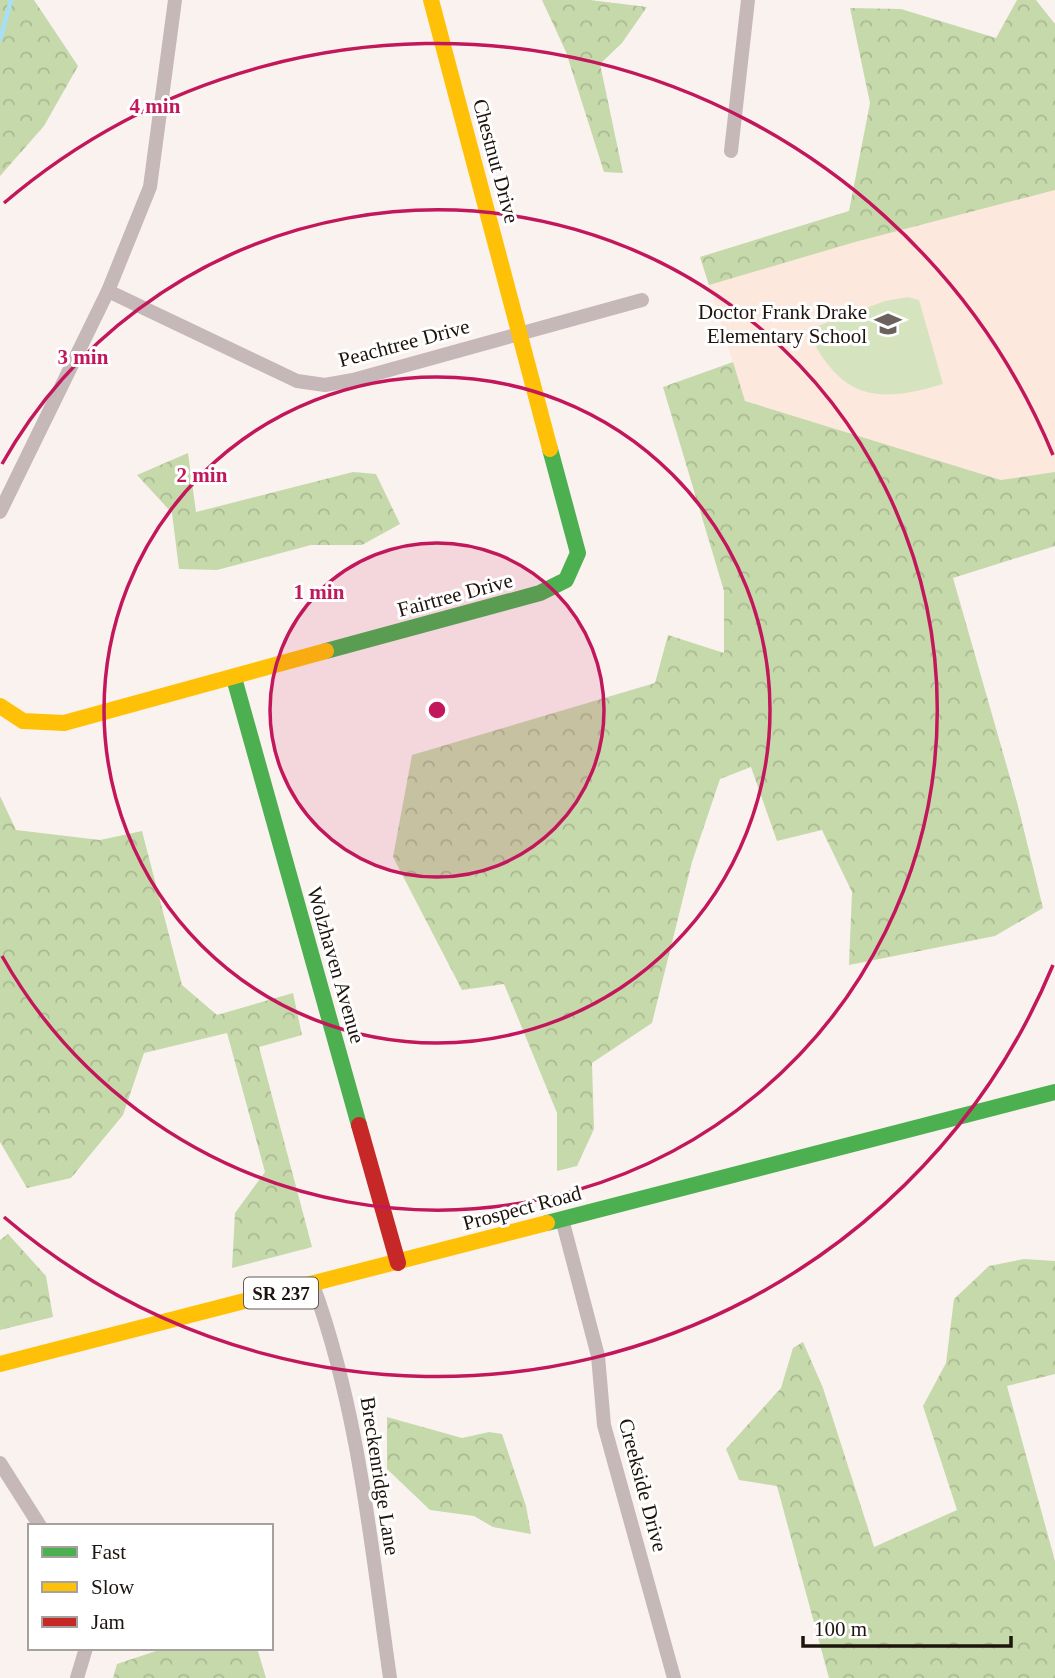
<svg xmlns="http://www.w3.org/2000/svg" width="1055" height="1678" font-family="Georgia,serif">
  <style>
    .built { fill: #fde8de }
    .forest { fill: url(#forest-crowns) }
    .garden { fill: #d5e4be }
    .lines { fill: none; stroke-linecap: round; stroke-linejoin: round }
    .stream { stroke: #a7e0f6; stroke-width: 4.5 }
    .street { stroke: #c6b7b9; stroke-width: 14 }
    .fast { stroke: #4caf50; stroke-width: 16 }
    .slow { stroke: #ffc107; stroke-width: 16 }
    .jam { stroke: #c62828; stroke-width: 16 }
    .ring { fill: none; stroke: #c2185b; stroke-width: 3.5 }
    .labels { text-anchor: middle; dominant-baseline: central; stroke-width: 6; stroke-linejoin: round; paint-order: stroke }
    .shield { fill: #fff; stroke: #625a56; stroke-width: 2 }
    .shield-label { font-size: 19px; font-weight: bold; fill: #1e140e }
    .street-label { font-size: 21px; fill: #1e140e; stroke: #fff }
    .poi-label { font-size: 21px; fill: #1e140e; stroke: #fff; text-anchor: end }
    .centre { fill: #c2185b; stroke: #fff; stroke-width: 3.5 }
    .ring-label { font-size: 21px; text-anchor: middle; font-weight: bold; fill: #c2185b; stroke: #fff; stroke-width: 6; stroke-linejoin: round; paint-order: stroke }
  </style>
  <defs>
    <pattern id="forest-crowns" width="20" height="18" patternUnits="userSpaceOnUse" patternTransform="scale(1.75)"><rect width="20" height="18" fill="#c6d9ab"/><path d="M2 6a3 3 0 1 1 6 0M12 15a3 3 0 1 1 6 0" fill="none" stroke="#aab992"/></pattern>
  </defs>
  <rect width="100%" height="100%" fill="#faf2ef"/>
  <path class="built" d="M1055 148V472L1001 480 745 401 700 257Z"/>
  <g class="forest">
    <path d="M0 0H34L78 66 44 126 0 176Z"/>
    <path d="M542 0H590L647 7 622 43 600 64 623 173 604 172 566 52Z"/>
    <path d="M1017 0H1036L1055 24V190L855 242 709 285 700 257 849 211 870 103 850 8 901 9 996 38Z"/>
    <path d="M733 362 745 401 1001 480 1055 472V546L953 578 1017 802 1043 908 995 936 849 965 852 892 822 830 777 841 751 767 720 779 692 862 652 1023 592 1063 594 1129 577 1166 557 1171V1113L504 984 462 990 393 857 412 755 655 683 668 635 724 653V591L663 387Z"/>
    <path d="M188 453 196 512 353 472 376 474 400 524 362 545H311L217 570 179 569 172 513 137 475Z"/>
    <path d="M0 796 16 830 100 840 142 831 182 985 217 1015 293 993 302 1035 259 1047 312 1247 232 1268 235 1213 265 1172 227 1033 144 1053 123 1115 71 1178 27 1188 0 1142Z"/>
    <path d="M8 1234 46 1276 53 1317 0 1330V1240Z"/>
    <path d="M1024 1259 1055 1261V1374L1007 1386 1055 1561V1678H829L777 1486 739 1480 726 1449 781 1388 793 1348 803 1342 823 1388 874 1547 957 1510 923 1406 946 1363 954 1299 989 1266Z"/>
    <path d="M387 1417 462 1438 489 1432 502 1434 526 1506 531 1534 493 1527 474 1516 430 1510 387 1469Z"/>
    <path d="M165 1648H257L266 1678H113L117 1664Z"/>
  </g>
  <path class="garden" d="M908 297 919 300 943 384C874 405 840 398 807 330L885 301Z"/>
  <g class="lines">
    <path class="stream" d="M0 40 11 0"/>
    <g class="street">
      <path d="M731 151 748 0"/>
      <path d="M108 291 297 381 325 385 353 380 642 300"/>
      <path d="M0 512 108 291 150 187 175 0"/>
      <path d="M562 1219 598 1356 604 1425 674 1678"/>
      <path d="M313 1285C359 1411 371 1546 390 1678"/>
      <path d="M0 1463 40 1526"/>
      <path d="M77 1678 86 1648"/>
    </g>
    <g class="fast">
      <path d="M326 651 540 593 566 580 578 553 550 449"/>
      <path d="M234 678 359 1125"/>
      <path d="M547 1223 1055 1092"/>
    </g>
    <g class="slow">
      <path d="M431 0 550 449"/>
      <path d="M0 706 23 721 64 723 326 651"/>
      <path d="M0 1364 547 1223"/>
    </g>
    <path class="jam" d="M359 1125 398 1263"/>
  </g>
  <circle cx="437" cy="710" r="167" fill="#c2185b" fill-opacity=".12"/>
  <g class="ring">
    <circle cx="437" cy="710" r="167"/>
    <circle cx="437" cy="710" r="333"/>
    <path d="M2 464A500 500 0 1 1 2 956"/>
    <path d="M1053 965A667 667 0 0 1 4 1217M4 203A667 667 0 0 1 1053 455"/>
  </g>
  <defs>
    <g id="school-bare" transform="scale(2.1)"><path d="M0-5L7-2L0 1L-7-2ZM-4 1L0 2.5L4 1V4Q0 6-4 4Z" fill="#6b625d" stroke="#fff" stroke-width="2.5" paint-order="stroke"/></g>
  </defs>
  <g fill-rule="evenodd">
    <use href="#school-bare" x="888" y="324"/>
  </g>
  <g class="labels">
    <rect class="shield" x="244" y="1277.5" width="74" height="31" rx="5"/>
    <g class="shield-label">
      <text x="281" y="1293">SR 237</text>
    </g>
    <g class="street-label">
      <text transform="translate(496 161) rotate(75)">Chestnut Drive</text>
      <text transform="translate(404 343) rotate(-15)">Peachtree Drive</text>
      <text transform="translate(455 595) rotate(-15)">Fairtree Drive</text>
      <text transform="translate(336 965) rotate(74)">Wolzhaven Avenue</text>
      <text transform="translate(522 1208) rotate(-15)">Prospect Road</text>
      <text transform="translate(380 1476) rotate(81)">Breckenridge Lane</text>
      <text transform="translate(643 1485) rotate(75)">Creekside Drive</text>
    </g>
    <g class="poi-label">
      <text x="867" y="312">Doctor Frank Drake<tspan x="867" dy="24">Elementary School</tspan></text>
    </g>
  </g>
  <circle cx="437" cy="710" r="10" class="centre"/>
  <g class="ring-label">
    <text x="155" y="113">4 min</text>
    <text x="83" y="364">3 min</text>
    <text x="202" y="482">2 min</text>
    <text x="319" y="599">1 min</text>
  </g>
  <rect x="28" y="1524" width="245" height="126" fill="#ffffff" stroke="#a5a19f" stroke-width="2"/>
  <rect x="42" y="1547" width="35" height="10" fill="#4caf50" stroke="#a5a19f" stroke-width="2"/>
  <text x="91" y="1559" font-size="21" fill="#1e140e">Fast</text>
  <rect x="42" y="1582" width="35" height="10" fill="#ffc107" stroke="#a5a19f" stroke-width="2"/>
  <text x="91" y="1594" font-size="21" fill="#1e140e">Slow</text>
  <rect x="42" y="1617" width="35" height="10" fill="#c62828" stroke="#a5a19f" stroke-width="2"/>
  <text x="91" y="1629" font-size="21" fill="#1e140e">Jam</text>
  <path d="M803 1636v10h208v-10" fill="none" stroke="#1e140e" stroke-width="3.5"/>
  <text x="814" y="1636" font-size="21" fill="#1e140e" stroke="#ffffff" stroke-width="5" paint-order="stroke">100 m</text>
</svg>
